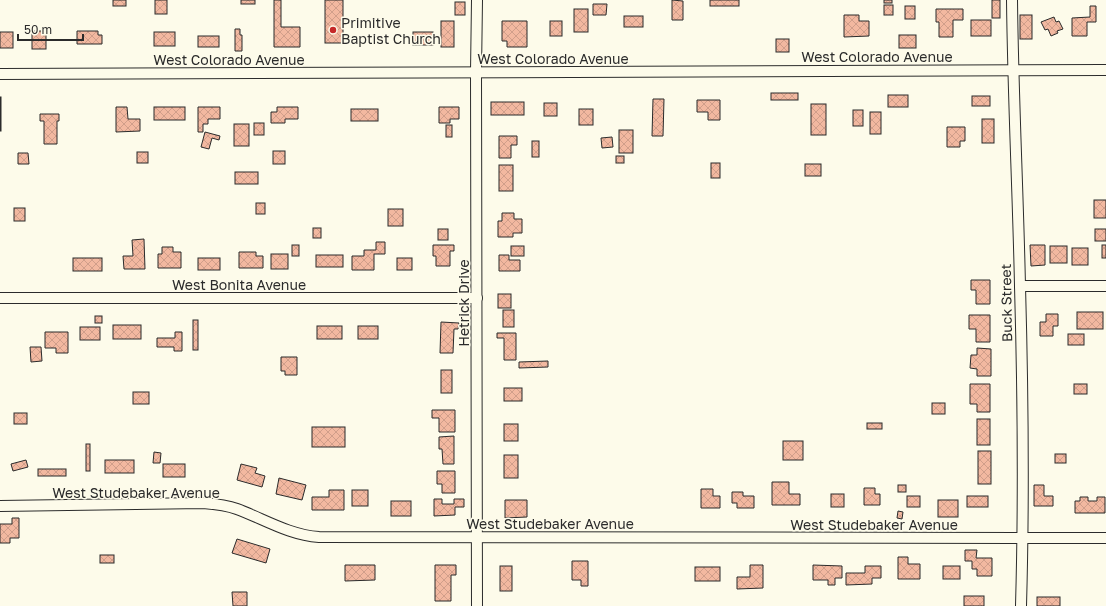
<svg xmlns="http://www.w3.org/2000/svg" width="1106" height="606" font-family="'Golos Text',sans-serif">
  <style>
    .building { fill: url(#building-cross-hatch); stroke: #2b2b2b }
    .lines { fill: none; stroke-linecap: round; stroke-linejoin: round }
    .minor-casing { stroke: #2b2b2b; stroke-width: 12 }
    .minor { stroke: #fdfbea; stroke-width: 10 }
    .poi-dot { fill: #c62828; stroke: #fdfbea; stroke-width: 1.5 }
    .labels { text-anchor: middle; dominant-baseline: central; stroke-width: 3; stroke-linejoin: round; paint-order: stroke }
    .poi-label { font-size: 14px; fill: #2b2b2b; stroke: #fdfbea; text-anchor: start }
    .street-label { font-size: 14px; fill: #2b2b2b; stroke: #fdfbea }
  </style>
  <defs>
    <pattern id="building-cross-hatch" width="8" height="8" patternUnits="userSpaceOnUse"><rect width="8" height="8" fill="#f2b8a0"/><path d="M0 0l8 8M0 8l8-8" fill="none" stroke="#d09e8a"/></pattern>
  </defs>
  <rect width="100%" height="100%" fill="#fdfbea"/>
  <g class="building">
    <rect x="113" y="0" width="13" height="6"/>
    <rect x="155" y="0" width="12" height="14"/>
    <rect x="241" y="0" width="14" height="4"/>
    <path d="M274 0H281V27H300V47H274Z"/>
    <rect x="325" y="0" width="18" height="43"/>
    <path d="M672 0 683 1V20H672Z"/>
    <rect x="710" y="0" width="29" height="6"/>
    <rect x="884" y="0" width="8" height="3"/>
    <rect x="992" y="0" width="8" height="18"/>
    <rect x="455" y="2" width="10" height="13"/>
    <path d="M593 4H607L606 15H593Z"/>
    <rect x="884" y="5" width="9" height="10"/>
    <rect x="905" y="6" width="10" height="13"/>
    <path d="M1090 6H1096V22H1087V36H1072V18L1090 17Z"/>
    <rect x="574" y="9" width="14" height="23"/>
    <path d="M936 9H963V20H953V37H939V22H936Z"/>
    <path d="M844 15H859V21H869V36L844 37Z"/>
    <rect x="1020" y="15" width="12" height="24"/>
    <rect x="624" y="16" width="19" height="11"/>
    <path d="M1054 17 1056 22 1059 21 1063 29 1057 31 1058 33 1051 36 1048 29 1045 30 1041 22Z"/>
    <rect x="971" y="20" width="20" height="16"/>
    <rect x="441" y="21" width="13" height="26"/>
    <path d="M502 21H527V47H507V41H502Z"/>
    <rect x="550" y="21" width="12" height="15"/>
    <path d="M235 29H240V35H242V51H235Z"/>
    <rect x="32" y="31" width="14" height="18"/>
    <path d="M77 31H98V35H102V44H77Z"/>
    <rect x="0" y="32" width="13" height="16"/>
    <rect x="154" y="32" width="21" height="14"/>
    <rect x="413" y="32" width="20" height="13"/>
    <rect x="899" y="35" width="17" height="13"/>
    <rect x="198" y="36" width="21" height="11"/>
    <rect x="776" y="39" width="13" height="13"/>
    <rect x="771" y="93" width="27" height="7"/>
    <rect x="888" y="95" width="20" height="12"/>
    <rect x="972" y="96" width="18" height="10"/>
    <rect x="0" y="97" width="1" height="34"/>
    <path d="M653 99H664L663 136H652Z"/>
    <path d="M697 100H720V120H708V112H697Z"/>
    <rect x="491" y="102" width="33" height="13"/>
    <rect x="544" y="103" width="13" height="13"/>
    <rect x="811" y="104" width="15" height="31"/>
    <path d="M116 107H127L128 119H140V131L116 132Z"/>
    <rect x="154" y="107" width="31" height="13"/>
    <path d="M198 107H220V119H208V124H203V132H198Z"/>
    <path d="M277 107H298V119H285V123H271V112H277Z"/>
    <path d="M439 107H459V119H450V123H439Z"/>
    <rect x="351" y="109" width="27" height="12"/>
    <rect x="579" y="109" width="14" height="16"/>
    <rect x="853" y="110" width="10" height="16"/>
    <rect x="870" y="112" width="11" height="22"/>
    <path d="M40 114H59V121H57V144H44V121H40Z"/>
    <rect x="982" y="119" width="12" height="24"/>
    <rect x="254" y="123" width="10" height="12"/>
    <rect x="234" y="124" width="15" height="22"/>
    <rect x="446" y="125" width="6" height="12"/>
    <path d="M947 127H965V141H960V147H947Z"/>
    <rect x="619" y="130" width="14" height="23"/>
    <path d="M205 132 220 136 219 140 212 138 209 149 201 147Z"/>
    <path d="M499 136H517V145H511V158H499Z"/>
    <path d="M612 137 613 147 602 148 601 138Z"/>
    <rect x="532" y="141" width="7" height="16"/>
    <rect x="273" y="151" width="12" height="13"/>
    <rect x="137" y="152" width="11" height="11"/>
    <path d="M18 153H28L29 164H18Z"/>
    <rect x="616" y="156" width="8" height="7"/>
    <rect x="711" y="163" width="9" height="15"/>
    <rect x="805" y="164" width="16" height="12"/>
    <rect x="499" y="165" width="14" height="26"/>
    <rect x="235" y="172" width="23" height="12"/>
    <rect x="1094" y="200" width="12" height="18"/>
    <rect x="256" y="203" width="9" height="11"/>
    <rect x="14" y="208" width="11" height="13"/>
    <rect x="388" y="209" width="15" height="17"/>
    <path d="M502 213H514V219H522V233H513V237H498V221H502Z"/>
    <rect x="313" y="228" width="8" height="10"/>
    <rect x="438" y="229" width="10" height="11"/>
    <rect x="1095" y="229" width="11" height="12"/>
    <path d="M144 239 145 269H124L123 256H133L132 240Z"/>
    <path d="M376 242H385V254H374V270H352V256H364V250H376Z"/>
    <rect x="292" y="245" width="7" height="11"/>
    <path d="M433 245H454V251H450V266H436V256H433Z"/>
    <path d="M1030 245H1045V265L1031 266Z"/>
    <rect x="1102" y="245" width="4" height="13"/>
    <rect x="511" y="246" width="13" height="10"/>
    <rect x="1050" y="246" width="17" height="17"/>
    <path d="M162 247H173V252H181V268H158V254H162Z"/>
    <rect x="1072" y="248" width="16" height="17"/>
    <path d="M239 252H256V256H263V268H239Z"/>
    <rect x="271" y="254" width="17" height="15"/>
    <rect x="316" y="255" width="27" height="12"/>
    <path d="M499 255H509V260H520V271H499Z"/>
    <rect x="73" y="258" width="29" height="13"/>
    <rect x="198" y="258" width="22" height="12"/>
    <rect x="397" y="258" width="15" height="12"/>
    <path d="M971 280H990V304H976V290H971Z"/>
    <rect x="498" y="294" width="13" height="14"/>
    <rect x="503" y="310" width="11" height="17"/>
    <rect x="1077" y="312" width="26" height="17"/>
    <path d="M1046 314H1058V326H1053V336H1040V322H1046Z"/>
    <path d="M969 315H990V342H976V329H969Z"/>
    <rect x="95" y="316" width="7" height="7"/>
    <rect x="193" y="320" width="5" height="30"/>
    <path d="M441 322 459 323 458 329H454L453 353H440Z"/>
    <rect x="113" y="325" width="28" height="14"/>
    <rect x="317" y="326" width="25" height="13"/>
    <rect x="358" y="326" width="20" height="13"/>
    <rect x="80" y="327" width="20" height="13"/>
    <path d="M45 332H68V353H56V348H45Z"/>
    <path d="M175 332H182V351H174V347H157V338H175Z"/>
    <path d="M497 333H516V360H504V338H497Z"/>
    <rect x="1068" y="334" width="16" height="11"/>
    <path d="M30 347H41L42 361 31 362Z"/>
    <path d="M977 348 991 349V376H977V369L970 368 971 355H977Z"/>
    <path d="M281 357H297V375H285V371H281Z"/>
    <path d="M548 361V367L519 368V362Z"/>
    <rect x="441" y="370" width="11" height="23"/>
    <path d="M970 384H990V412H977V404H970Z"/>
    <rect x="1074" y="384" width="13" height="10"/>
    <rect x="504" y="388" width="18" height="13"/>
    <rect x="133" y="392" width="16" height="12"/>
    <rect x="932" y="403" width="13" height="11"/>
    <path d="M432 410H455V432H439V418H432Z"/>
    <rect x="14" y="413" width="13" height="11"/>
    <rect x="977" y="419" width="13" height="26"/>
    <rect x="867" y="423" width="15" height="6"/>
    <rect x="504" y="424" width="14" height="17"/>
    <rect x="312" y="427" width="33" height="20"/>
    <path d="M454 436V464H443L442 449H439V437Z"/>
    <rect x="783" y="441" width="20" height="19"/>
    <rect x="86" y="444" width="4" height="27"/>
    <rect x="978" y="451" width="13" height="33"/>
    <path d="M154 452 161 453 160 463H153Z"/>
    <rect x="1055" y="454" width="11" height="9"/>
    <rect x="504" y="455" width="14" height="23"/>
    <path d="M26 460 28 467 13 471 11 464Z"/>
    <rect x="105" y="460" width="29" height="13"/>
    <rect x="163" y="464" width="22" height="13"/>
    <path d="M241 464 257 468 255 473 265 476 262 487 237 480Z"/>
    <rect x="38" y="469" width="28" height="7"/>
    <path d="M437 471H455V493H442V484H437Z"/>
    <path d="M279 478 306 485 302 500 276 494Z"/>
    <path d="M772 482H789V494H800V505H772Z"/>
    <rect x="898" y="485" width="8" height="7"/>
    <path d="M1034 485H1044V496H1053V506H1034Z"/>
    <path d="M864 488H875V494H880V505H864Z"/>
    <path d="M701 489H713V496H720V508H701Z"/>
    <path d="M329 490H344V510H312V497H329Z"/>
    <rect x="352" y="490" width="16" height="16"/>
    <path d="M732 492H743V496H754V508H737V503H732Z"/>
    <rect x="831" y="494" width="13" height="13"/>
    <rect x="907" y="496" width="13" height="11"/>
    <rect x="967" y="496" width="21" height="11"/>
    <path d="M1080 497H1088V501H1097V497H1105V513H1075V501H1080Z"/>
    <path d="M434 499H442V504H454V499H464V507H455V515L434 516Z"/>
    <path d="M505 500H527V517L505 518Z"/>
    <rect x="938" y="500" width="20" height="17"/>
    <rect x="391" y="501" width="20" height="15"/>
    <path d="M898 511 903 512 902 519 897 518Z"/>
    <path d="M12 518H19V538H10V543H0V524H12Z"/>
    <path d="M237 539 270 549 266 563 232 553Z"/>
    <path d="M965 550H977L976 558H992V576H977V569H972V561H965Z"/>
    <rect x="100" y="555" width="14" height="8"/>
    <path d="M898 557H908V564H920V579H898Z"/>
    <path d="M572 561H588V586H581V580H572Z"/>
    <path d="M345 565H375V580L345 581Z"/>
    <path d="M435 565H456V575H451V601H435Z"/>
    <path d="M750 565H763V588L737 589V577H750Z"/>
    <path d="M813 565 842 566V578H835V585H828V580H813Z"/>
    <rect x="500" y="566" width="12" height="25"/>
    <path d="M865 566H881V578H872V584L846 585V573H865Z"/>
    <rect x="943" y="566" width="17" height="13"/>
    <rect x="695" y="567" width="25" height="14"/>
    <path d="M232 592H247V606H233Z"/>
    <rect x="964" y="596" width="20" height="10"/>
    <rect x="1037" y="597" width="23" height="9"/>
  </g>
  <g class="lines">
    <g class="minor-casing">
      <g id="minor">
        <path d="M1012 0C1013 95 1018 191 1020 286 1023 393 1024 500 1021 606"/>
        <path d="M0 74 1106 70"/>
        <path d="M1020 286H1106"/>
        <path d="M0 298H477"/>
        <path d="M0 506 203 503C215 504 226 505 237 509 264 519 289 535 319 537L1106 538"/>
        <path d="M477 606 476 72 477 0"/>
      </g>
    </g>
    <use href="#minor" class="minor"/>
  </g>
  <circle class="poi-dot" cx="333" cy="30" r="4"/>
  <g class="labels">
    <g class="poi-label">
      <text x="341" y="22">Primitive<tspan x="341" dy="16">Baptist Church</tspan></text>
    </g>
    <g class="street-label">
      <text x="877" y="56">West Colorado Avenue</text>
      <text x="553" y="58">West Colorado Avenue</text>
      <text x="229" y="59">West Colorado Avenue</text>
      <text x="239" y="284">West Bonita Avenue</text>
      <text transform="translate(463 303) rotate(-90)">Hetrick Drive</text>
      <text transform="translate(1006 303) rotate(-91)">Buck Street</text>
      <text x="136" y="492">West Studebaker Avenue</text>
      <text x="550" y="523">West Studebaker Avenue</text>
      <text x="874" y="524">West Studebaker Avenue</text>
    </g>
  </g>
  <path d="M18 34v6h65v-6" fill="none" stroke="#2b2b2b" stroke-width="2"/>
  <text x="24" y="34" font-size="12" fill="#2b2b2b" stroke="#fdfbea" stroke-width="3" paint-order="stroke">50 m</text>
</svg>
